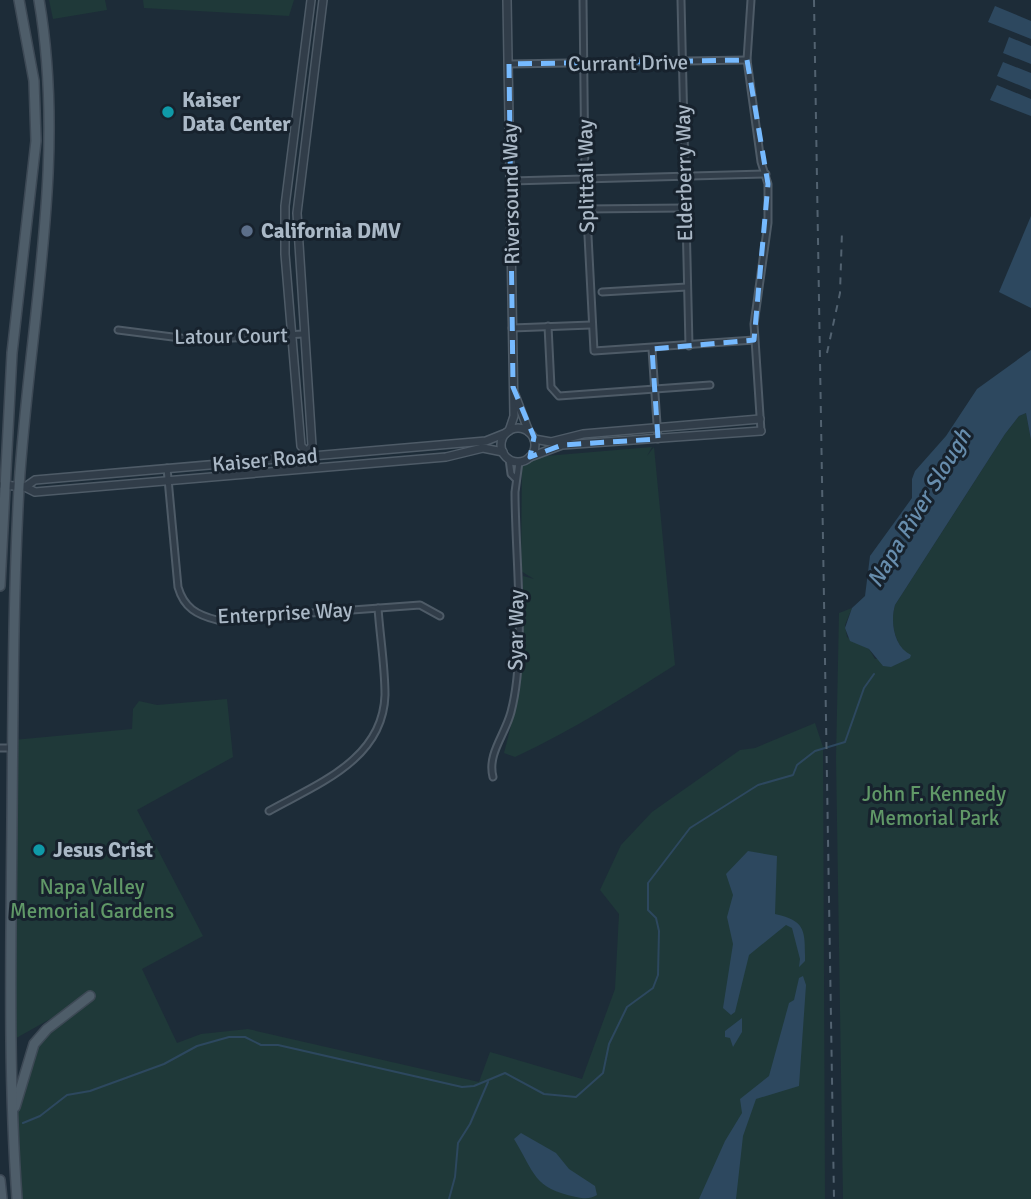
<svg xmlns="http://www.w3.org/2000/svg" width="1031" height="1199" font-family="Signika,sans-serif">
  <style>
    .green { fill: #1f3939 }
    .water { fill: #2d485f }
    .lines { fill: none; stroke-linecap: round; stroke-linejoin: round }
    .stream { stroke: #2d485f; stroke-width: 2 }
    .minor-casing { stroke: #4e5b67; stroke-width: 9 }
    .tertiary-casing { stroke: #4e5b67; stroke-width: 10 }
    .primary-casing { stroke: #3d4955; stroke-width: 12 }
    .minor { stroke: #313d49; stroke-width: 5 }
    .tertiary { stroke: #313d49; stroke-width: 7 }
    .primary { stroke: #4e5d69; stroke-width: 9 }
    .rail { stroke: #526270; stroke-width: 2; stroke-dasharray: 7 7; stroke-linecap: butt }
    .marked { fill: none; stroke: #76baff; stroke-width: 5; stroke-dasharray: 14 9; stroke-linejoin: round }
    .culture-dot { fill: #0f9aa8; stroke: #17222d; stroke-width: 2.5 }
    .service-dot { fill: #5c6f8a; stroke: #17222d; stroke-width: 2.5 }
    .labels { text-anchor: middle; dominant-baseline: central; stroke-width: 6; stroke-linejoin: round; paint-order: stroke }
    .street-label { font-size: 21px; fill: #aab8c6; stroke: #17222d }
    .poi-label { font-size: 21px; font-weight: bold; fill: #aab8c6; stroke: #17222d; text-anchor: start }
    .park-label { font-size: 21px; fill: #609867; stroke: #17222d }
    .water-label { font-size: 23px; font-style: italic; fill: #678dad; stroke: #17222d }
  </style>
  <rect width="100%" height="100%" fill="#1d2c38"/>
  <g class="green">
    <path d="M49 0H105L107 10 53 19Z"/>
    <path d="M143 0H294L289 16 144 8Z"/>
    <path d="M1026 413 1031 440V1199H843L836 758 839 613 852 608 845 625 847 637 869 649 875 659 907 654C894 643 890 621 895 605L1005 434 1019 416Z"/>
    <path d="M652 447 647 456 654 447 675 665C623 698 571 731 515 757L504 753 520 690 523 576 534 579 521 571 522 458Z"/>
    <path d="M227 699 233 757 137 810 203 936 142 969 177 1043 201 1034 248 1029 479 1082 490 1052 582 1079 615 989 619 914 600 890 621 845 652 812 740 750 755 748 815 723 823 747 825 1199H17L19 1151 12 1119 34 1044 84 1000 11 1041 13 740 132 729 133 709 139 701 157 705Z"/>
  </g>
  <g class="water">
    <path d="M995 6 1031 21V39L988 22Z"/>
    <path d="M1009 37 1031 46V64L1003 53Z"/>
    <path d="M1003 62 1031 73V90L997 76Z"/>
    <path d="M997 85 1031 99V116L990 100Z"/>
    <path d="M1031 216V308L999 292Z"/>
    <path d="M1031 350V440L1026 413 1019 416 1005 434 895 605C890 622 894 647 911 655L910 658 891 667 883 666 869 649 850 641 845 628 852 608 865 596 870 556 912 498V479L915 471 946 436 977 389Z"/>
    <path d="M748 851 777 856 775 914C806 921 805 930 805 961L799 967 800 959 792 928 786 925 749 955 735 1012 731 1015 723 1008 733 944 727 917 733 895 726 874Z"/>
    <path d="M803 976 806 985 799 1086 756 1099 743 1136 736 1199H699L725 1141 742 1113 740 1099 769 1076 789 1003 794 1000 799 978Z"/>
    <path d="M742 1018V1032L733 1047 730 1038 725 1037V1031Z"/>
    <path d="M521 1133 556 1153 569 1169 595 1186 597 1195C590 1199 585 1199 576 1197 533 1188 535 1173 514 1139Z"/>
  </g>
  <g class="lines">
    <g class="stream">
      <path d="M23 1123 40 1116 67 1095 90 1091 164 1064 197 1046 229 1037H245L261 1045H278L462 1087 474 1086 505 1073 544 1094 576 1097 603 1073 609 1044 627 1007 653 988 658 975 659 931 656 918 648 910V883L690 828 758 785 793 775 797 765 815 751 845 742 864 688 874 674"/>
      <path d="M449 1199 455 1177 458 1143 470 1124 488 1082"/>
    </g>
    <g class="minor-casing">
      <g id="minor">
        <path d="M583 0 585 178 594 351 754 340"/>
        <path d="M681 0 689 346"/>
        <path d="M751 0 747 60 761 162 768 184V223L754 324 761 431"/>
        <path d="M509 64 747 60"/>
        <path d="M511 181 766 174"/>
        <path d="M586 209 684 208"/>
        <path d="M602 292 687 287"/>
        <path d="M548 326 551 387 559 396 710 385"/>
        <path d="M512 328 591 325"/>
        <path d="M118 330 196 340 303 334"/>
        <path d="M652 349 658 439"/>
        <path d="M509 459 511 474 516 479"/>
        <path d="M167 468 178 587C184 608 197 615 217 620L420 605 440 616"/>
        <path d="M0 748H13"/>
        <path d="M493 777C487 754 505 735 511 712 527 651 515 557 515 492L519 462"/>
        <path d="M269 811C317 784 383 760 385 695 385 666 380 637 378 608"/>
      </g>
    </g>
    <g class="tertiary-casing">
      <g id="tertiary">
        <path d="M507 0 514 416 509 431"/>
        <path d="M515 395 529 432"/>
        <circle cx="518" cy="445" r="17"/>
        <path d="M534 439 551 442 583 434 760 419"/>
        <path d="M307 452 301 446 285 254V206L311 0"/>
        <path d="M530 457 562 445 761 431"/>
        <path d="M307 461V452L312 446 297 213 323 0"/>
        <path d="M3 485 25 487 35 492 446 457 483 448 503 452"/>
        <path d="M25 487 35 480 486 441 506 433"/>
      </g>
    </g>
    <g class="primary-casing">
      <g id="primary">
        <path d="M0 586 12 353 36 141 34 81 19 0"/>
        <path d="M15 1107 34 1044 47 1029 90 996"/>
        <path d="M0 1180 2 1199"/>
        <path d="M17 1199C8 1072 11 946 12 819 13 708 13 597 19 487 29 324 67 162 39 0"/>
      </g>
    </g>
    <use href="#minor" class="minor"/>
    <use href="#tertiary" class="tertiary"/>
    <use href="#primary" class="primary"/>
    <g class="rail">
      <path d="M814 0 834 1199"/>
      <path d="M827 353 840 293 842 231"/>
    </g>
  </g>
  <path class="marked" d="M747 60 768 184 754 340 652 349 658 439 562 445 530 457 534 437 513 387 509 64Z"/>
  <g class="culture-dot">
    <circle cx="168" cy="112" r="7"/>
    <circle cx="39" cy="850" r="7"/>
  </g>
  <circle class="service-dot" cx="247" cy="231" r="7"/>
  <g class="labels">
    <g class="street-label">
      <text transform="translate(628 63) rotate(-1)">Currant Drive</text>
      <text transform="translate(684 173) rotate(-91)">Elderberry Way</text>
      <text transform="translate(586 176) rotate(-91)">Splittail Way</text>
      <text transform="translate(511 194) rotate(-91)">Riversound Way</text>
      <text transform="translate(231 336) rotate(-1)">Latour Court</text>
      <text transform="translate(265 460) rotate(-5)">Kaiser Road</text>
      <text transform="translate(285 613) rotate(-3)">Enterprise Way</text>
      <text transform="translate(516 630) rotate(-89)">Syar Way</text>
    </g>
    <g class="poi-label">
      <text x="182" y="100">Kaiser<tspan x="182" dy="24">Data Center</tspan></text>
      <text x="261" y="231">California DMV</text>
      <text x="53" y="850">Jesus Crist</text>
    </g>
    <g class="park-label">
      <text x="934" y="794">John F. Kennedy<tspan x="934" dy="24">Memorial Park</tspan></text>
      <text x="92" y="887">Napa Valley<tspan x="92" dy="24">Memorial Gardens</tspan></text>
    </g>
    <g class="water-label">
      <text transform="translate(919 508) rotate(-59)">Napa River Slough</text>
    </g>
  </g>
</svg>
